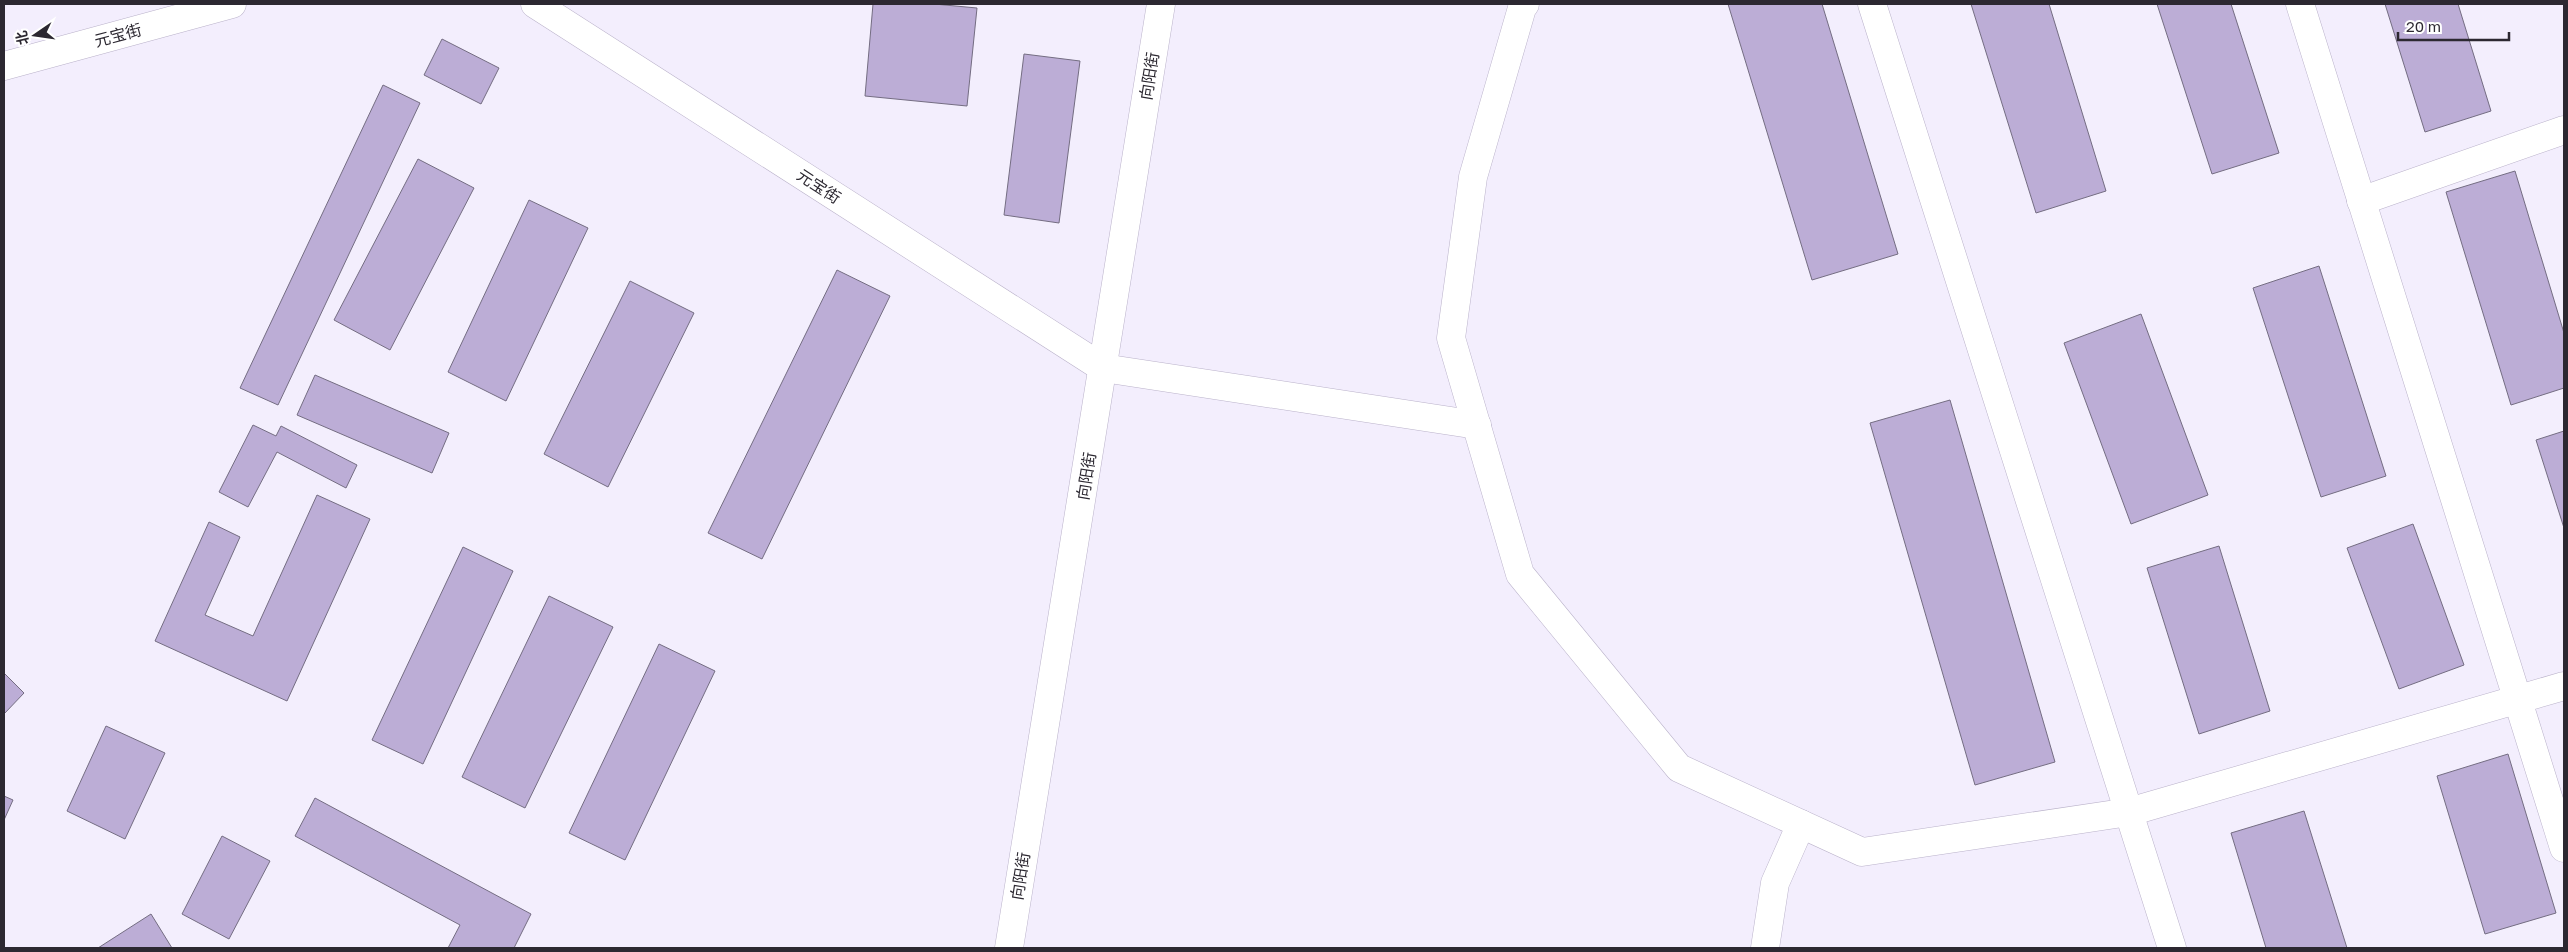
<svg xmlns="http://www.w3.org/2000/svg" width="2568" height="952" font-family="'Golos Text','Noto Sans SC',sans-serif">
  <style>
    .building { fill: #bcadd6; stroke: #746d82 }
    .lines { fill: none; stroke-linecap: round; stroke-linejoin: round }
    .minor-casing { stroke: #bab2ca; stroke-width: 29 }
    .minor { stroke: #fff; stroke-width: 28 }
    .labels { text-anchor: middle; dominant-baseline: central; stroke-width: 4; stroke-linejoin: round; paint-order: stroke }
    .street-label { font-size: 16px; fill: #2c2831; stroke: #fff }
  </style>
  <rect width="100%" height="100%" fill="#f3eefd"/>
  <g class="building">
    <path d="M873 4H934L977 8 967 106 865 96Z"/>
    <path d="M1728 4H1822L1898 254 1812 280Z"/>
    <path d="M1971 4H2049L2106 191 2036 213Z"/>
    <path d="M2157 4H2231L2279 153 2212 174Z"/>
    <path d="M2385 4H2458L2491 111 2425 132Z"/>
    <path d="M442 39 499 68 481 104 424 75Z"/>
    <path d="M1024 54 1080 61 1059 223 1004 215Z"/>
    <path d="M383 85 420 103 278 405 240 388Z"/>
    <path d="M418 159 474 188 390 350 334 320Z"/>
    <path d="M2515 171 2564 333V388L2511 405 2446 192Z"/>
    <path d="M529 200 588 228 506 401 448 372Z"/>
    <path d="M2319 266 2386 476 2321 497 2253 288Z"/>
    <path d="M837 270 890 296 762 559 708 533Z"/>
    <path d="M630 281 694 313 608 487 544 454Z"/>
    <path d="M2141 314 2208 495 2131 524 2064 343Z"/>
    <path d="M315 375 449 433 432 473 297 415Z"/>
    <path d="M1950 400 2055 762 1975 785 1870 423Z"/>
    <path d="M253 425 276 436 281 426 357 465 346 488 277 452 248 507 219 492Z"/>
    <path d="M2564 431V528L2536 440Z"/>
    <path d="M317 495 370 519 287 701 155 641 209 522 240 537 205 615 253 636Z"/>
    <path d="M2413 524 2464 665 2399 689 2347 548Z"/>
    <path d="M2219 546 2270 711 2199 734 2147 568Z"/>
    <path d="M463 547 513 571 423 764 372 740Z"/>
    <path d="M549 596 613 627 525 808 462 777Z"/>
    <path d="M659 644 715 671 625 860 569 833Z"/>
    <path d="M4 673 24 693 4 714Z"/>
    <path d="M106 726 165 753 125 839 67 811Z"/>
    <path d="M2508 754 2556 913 2485 934 2437 776Z"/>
    <path d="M4 796 13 800 4 820Z"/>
    <path d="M315 798 531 914 514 948H448L460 925 295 836Z"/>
    <path d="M2304 811 2347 948H2266L2231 833Z"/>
    <path d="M222 836 270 861 229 939 182 914Z"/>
    <path d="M151 914 172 948H98Z"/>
  </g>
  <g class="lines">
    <g class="minor-casing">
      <g id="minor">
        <path d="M535 4 1103 368 1477 425"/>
        <path d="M1525 4 1522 8 1473 177 1451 338 1520 574 1679 768 1862 852 2129 812 2564 686"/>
        <path d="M1872 4 2172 948"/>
        <path d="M2300 4 2564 848"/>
        <path d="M4 66 232 4"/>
        <path d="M2361 201 2564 130"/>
        <path d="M1009 948 1161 4"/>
        <path d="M1765 948 1775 883 1801 824"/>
      </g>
    </g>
    <use href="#minor" class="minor"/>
  </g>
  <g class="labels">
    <g class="street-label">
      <text transform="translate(118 35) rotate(-15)">元宝街</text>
      <text transform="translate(1149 76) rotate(-81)">向阳街</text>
      <text transform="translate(819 186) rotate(33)">元宝街</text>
      <text transform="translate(1086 476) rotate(-81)">向阳街</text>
      <text transform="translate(1020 876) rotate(-81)">向阳街</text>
    </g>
  </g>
  <rect width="2568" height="952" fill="none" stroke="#2c2831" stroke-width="10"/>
  <g transform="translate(35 35) rotate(257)" stroke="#ffffff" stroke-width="4" paint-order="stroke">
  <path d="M0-4L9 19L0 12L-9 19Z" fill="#2c2831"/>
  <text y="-8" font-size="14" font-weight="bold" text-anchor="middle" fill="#2c2831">北</text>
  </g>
  <path d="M2398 32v8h111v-8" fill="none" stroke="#2c2831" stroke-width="2.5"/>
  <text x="2406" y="32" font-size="15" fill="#2c2831" stroke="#ffffff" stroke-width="4" paint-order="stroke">20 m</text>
</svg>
